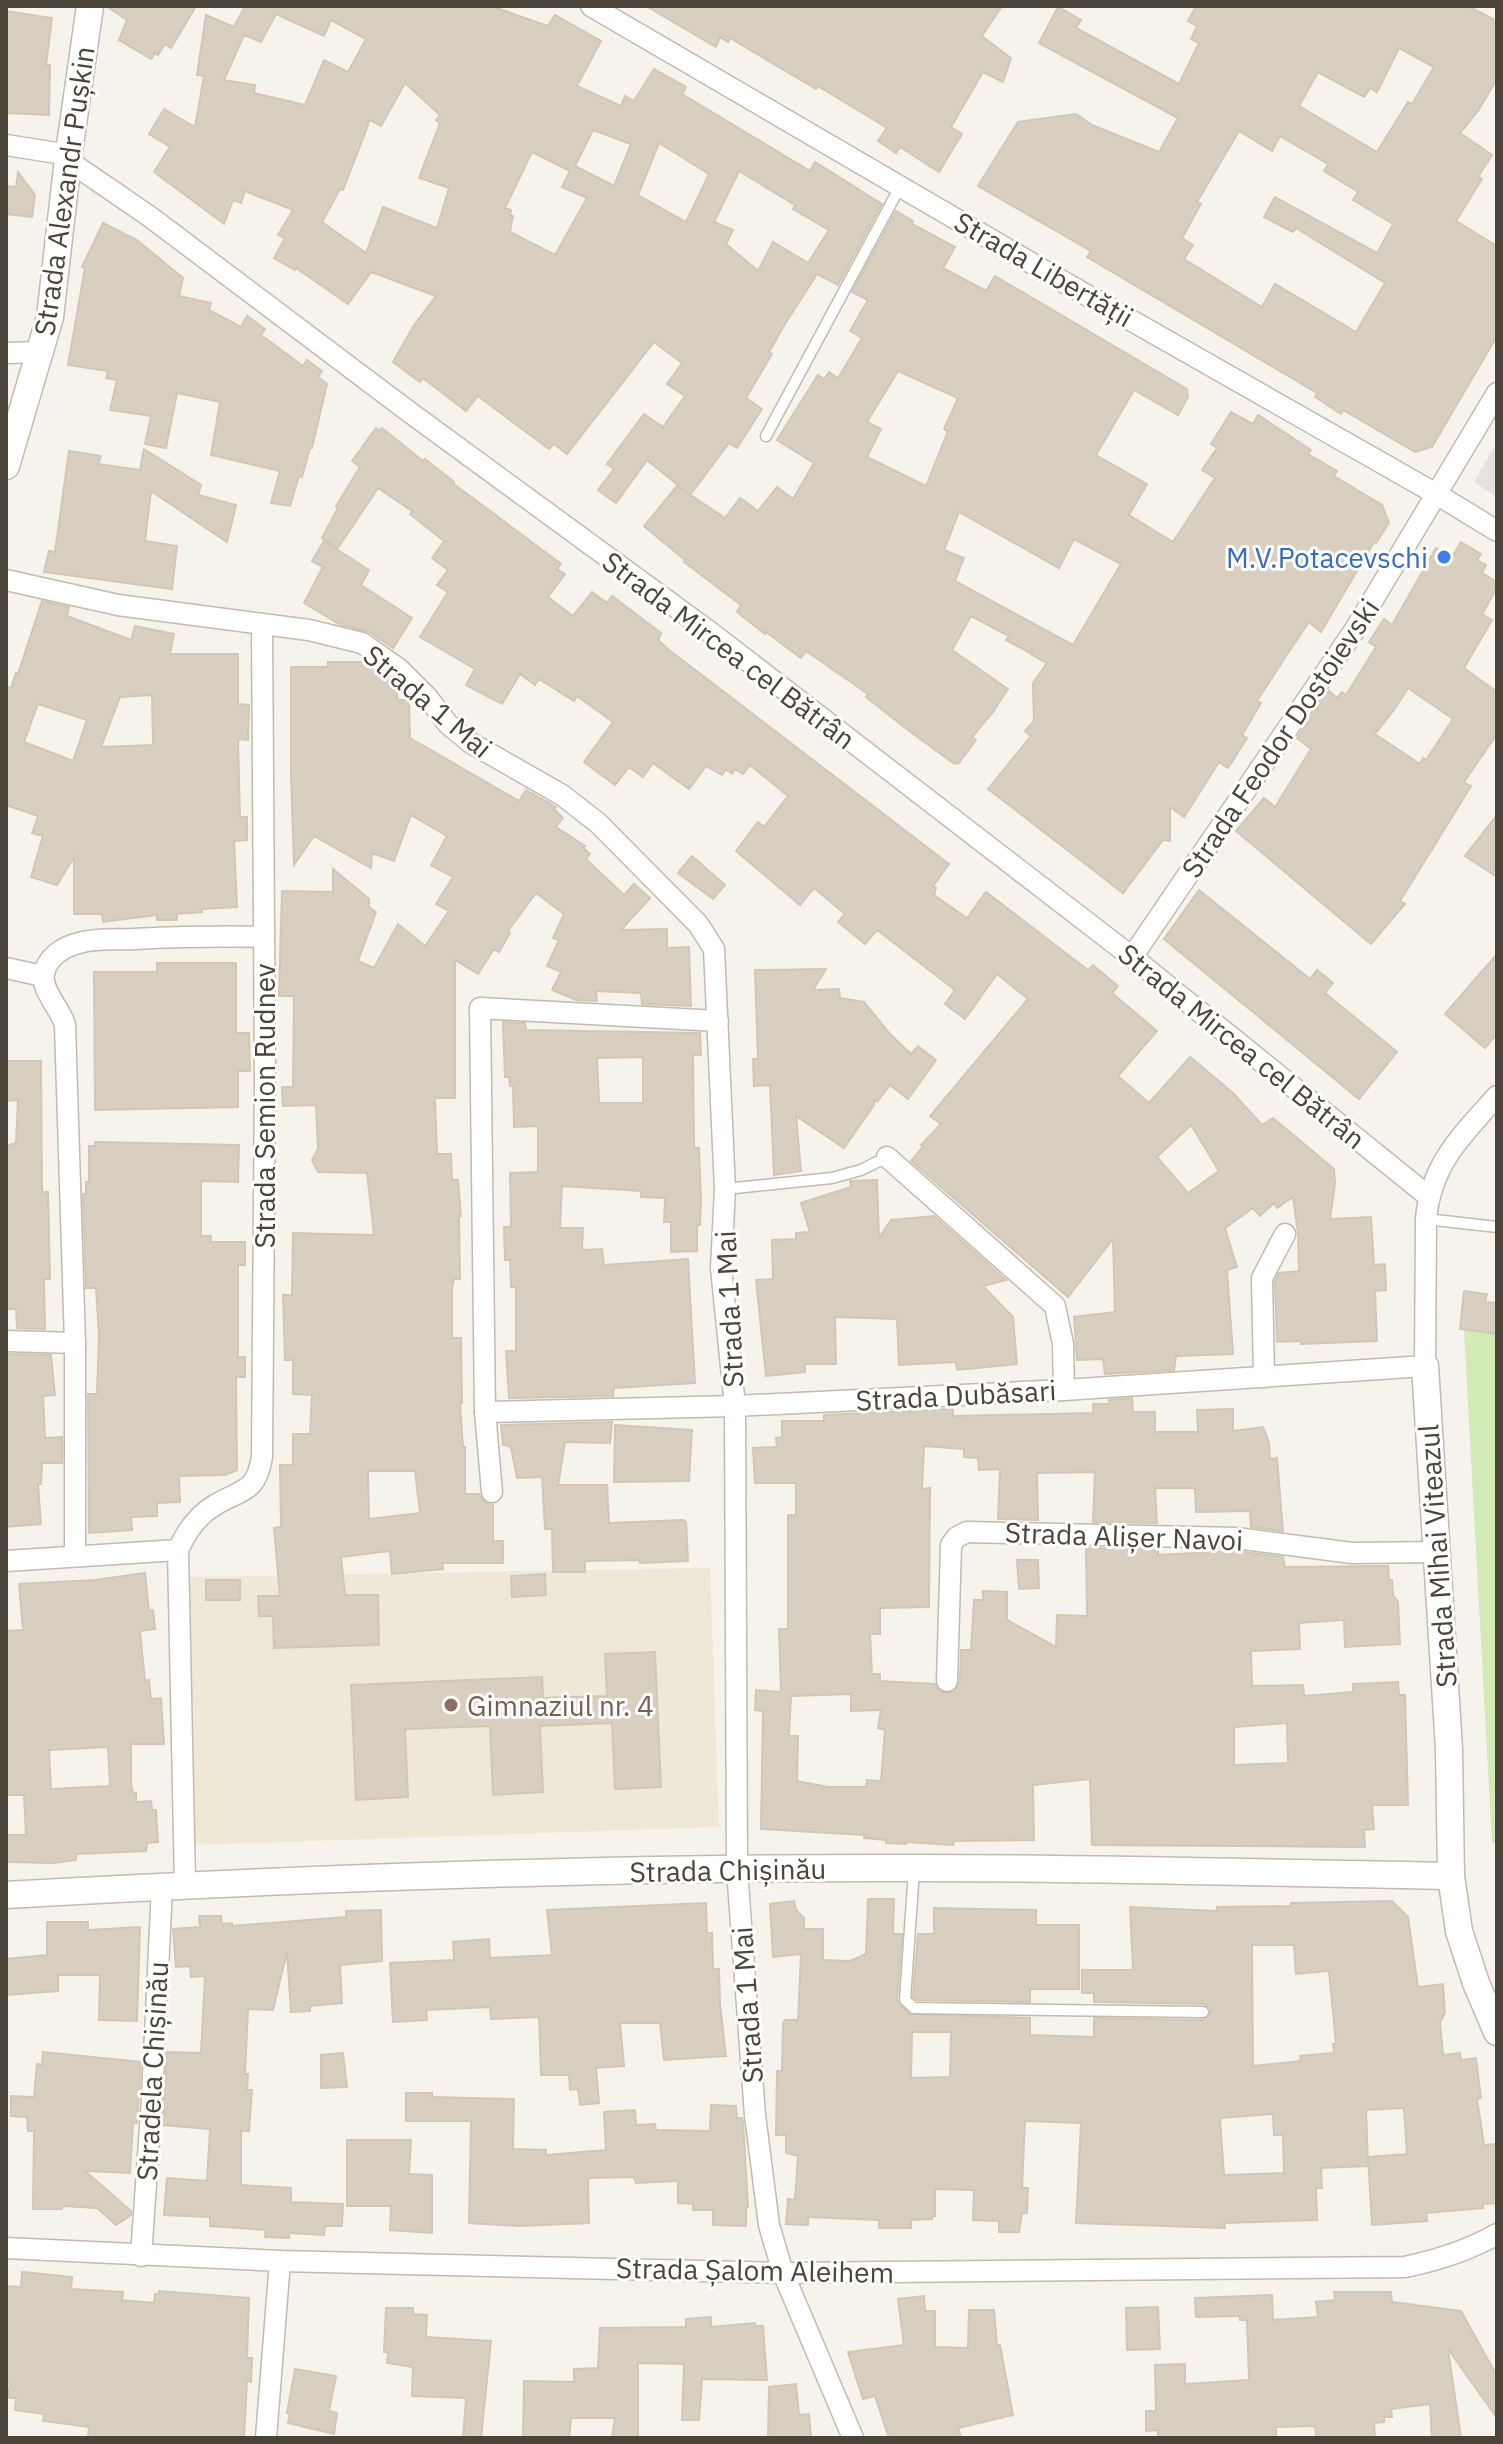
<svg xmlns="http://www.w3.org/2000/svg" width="1503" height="2444" font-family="'IBM Plex Sans',sans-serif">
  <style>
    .industrial { fill: #e6e2dd }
    .education { fill: #efe8d6 }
    .green { fill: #d2eab5 }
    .building { fill: #d8cfc1; stroke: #d3c7b4; stroke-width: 2; fill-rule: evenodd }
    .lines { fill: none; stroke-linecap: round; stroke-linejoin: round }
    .service-casing { stroke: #c2bbae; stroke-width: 13 }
    .minor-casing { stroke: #c2bbae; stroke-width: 23 }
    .tertiary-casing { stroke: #c2bbae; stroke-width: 29 }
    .service { stroke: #fff; stroke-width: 10 }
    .minor { stroke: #fff; stroke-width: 20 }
    .tertiary { stroke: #fff; stroke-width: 26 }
    .shop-dot { fill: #3f7fe0; stroke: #fff; stroke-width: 3 }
    .education-dot { fill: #8d6e63; stroke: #fff; stroke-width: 3 }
    .labels { text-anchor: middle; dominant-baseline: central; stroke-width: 6; stroke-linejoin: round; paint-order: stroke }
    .street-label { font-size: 28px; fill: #4b4439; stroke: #fff }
    .shop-label { font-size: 28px; fill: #366cbe; stroke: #fff; text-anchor: end }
    .education-label { font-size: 28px; fill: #785e54; stroke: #fff; text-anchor: start }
  </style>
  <rect width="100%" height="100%" fill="#f6f3ec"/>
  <path class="industrial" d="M1497 442V497L1474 482Z"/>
  <path class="education" d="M710 1568 719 1827 193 1845 182 1583 191 1577Z"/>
  <path class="green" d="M1464 1330 1497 1334V1843H1492Z"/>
  <g class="building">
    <path d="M106 6H196L171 48 165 44 158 55 155 53 151 59 119 40 127 20Z"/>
    <path d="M245 6H491L548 26 555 15 601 41 577 86 621 106 625 96 634 101 654 69 686 87 682 94 810 171 815 162 882 204 838 285 817 274 785 324 769 352 772 354 746 398 762 409 737 448 729 443 690 495 647 460 616 503 598 490 614 469 607 464 644 414 663 427 685 396 667 384 682 363 654 342 567 454 554 444 549 449 478 396 466 411 423 378 420 382 393 362 414 325 436 296 371 272 348 304 296 268 295 270 274 258 285 238 278 235 293 210 245 191 241 203 233 200 224 224 154 172 170 147 149 134 164 109 195 127 204 76 197 75 206 15 234 27ZM276 14 324 36 331 20 366 39 348 72 324 60 305 105 254 93 255 85 224 80 244 35 261 42ZM405 83 440 115 436 120 440 123 419 178 449 188 437 228 383 207 366 253 322 222 340 189 343 190 370 120 381 126ZM593 130 631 144 614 186 575 166ZM659 143 709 174 686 222 638 195ZM532 152 570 171 562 187 587 198 555 255 510 232 513 216 510 215 511 210 505 208ZM739 171 795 205 793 209 829 230 808 263 773 242 758 271 726 244 733 230 714 222Z"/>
    <path d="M646 6H1002L982 36 1011 58 1003 82 983 72 951 127 962 134 939 172 900 147 896 153 878 141 887 128 818 86 816 89 730 38 728 42 720 37 716 47Z"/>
    <path d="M1196 6H1468L1497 21V79L1478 111 1460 133 1492 155 1478 177 1482 179 1456 221 1497 246V336L1432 447 1415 452 1343 410 1341 414 1315 397 1317 393 1087 257 1091 251 978 186 1018 122 1076 114 1092 125 1159 152 1178 118 1039 43 1058 7 1081 20 1076 28 1179 84 1199 43 1191 39 1197 26 1188 21ZM1399 48 1434 67 1412 104 1408 102 1377 152 1299 106 1318 72 1364 97 1370 88 1377 92ZM1239 131 1272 151 1280 136 1328 164 1324 171 1358 192 1353 200 1393 224 1377 253 1275 197 1264 217 1293 232 1296 228 1385 283 1356 332 1275 284 1262 307 1184 259 1193 245 1182 238 1201 204 1197 202Z"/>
    <path d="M6 11 52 18 46 65H50L49 115 6 113Z"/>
    <path d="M18 172 35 195 32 217 6 214V186L16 187Z"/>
    <path d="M896 211 913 221 912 224 955 247 943 268 986 291 995 276 1187 389 1188 397 1178 415 1134 390 1096 455 1147 484 1129 515 1173 542 1215 478 1202 470 1217 448 1211 444 1231 412 1253 424 1258 415 1311 450 1308 454 1337 471 1334 476 1382 505 1389 523 1376 543 1374 542 1321 632 1309 622 1288 653 1257 701 1261 703 1242 735 1247 738 1228 768 1219 762 1184 817 1170 807V841L1163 840 1123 893 988 789 1031 736 1025 731 1034 721 1033 683 1047 663 1032 655V650L1030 653 1006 640 1009 636 971 616 952 650 1008 689 993 712 972 737 976 740 958 764 953 763 904 727 866 697 868 694 806 651 801 658 766 632 765 634 737 612 741 605 684 562 685 560 644 526 677 486 725 518 740 498 758 511 777 487 793 499 814 463 777 440 818 375 824 379 829 372 838 378 862 338 850 331 868 300 852 292ZM898 371 958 398 944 429 948 431 926 486 867 457 881 429 867 422ZM959 512 1059 568 1074 539 1121 564 1073 645 955 581 964 558 944 550Z"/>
    <path d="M103 223 137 240 183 278 179 296 211 303 209 310 241 327 247 316 265 329 261 335 303 366 307 360 322 371 318 377 327 384 312 448H310L302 477 299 476 290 506 271 503 280 471 211 455 220 402 177 393 166 448 145 444 151 416 110 410 117 380 106 378 108 371 68 365 85 268 82 267Z"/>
    <path d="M376 428 379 431 382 428 423 461 425 459 454 482V484L561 564 557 569 565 574 548 597 573 616 592 592 607 603 612 596 661 633 658 640 669 650 949 864 933 886 936 888 934 895 967 918 986 892 1088 970 1093 965 1118 986 1112 993 1157 1031 1118 1076 1149 1103 1190 1057 1233 1093 1262 1125 1273 1118 1334 1169 1335 1184 1330 1219 1371 1217 1374 1265 1385 1264 1386 1290 1375 1291 1377 1341 1301 1344V1341L1277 1342 1275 1281 1279 1273 1299 1271 1298 1233 1293 1197 1277 1208 1274 1203 1260 1216 1253 1208 1225 1228 1237 1267 1227 1270 1233 1354 1176 1356 1174 1370 1105 1374 1103 1359 1077 1360 1074 1317 1115 1312 1113 1239 1068 1297 911 1161 923 1147 921 1145 941 1124 930 1116 1028 999 997 974 965 1019 945 1004 955 990 877 930 865 944 838 922 845 914 814 888 800 905 736 851 758 822 764 827 788 796 750 765 743 774 735 769 732 774 726 769 722 775 706 766 689 789 653 763 643 777 629 767 615 785 584 762 613 722 577 696 574 701 539 679 535 685 520 674 502 704 466 685 475 669 420 637 448 592 437 585 448 570 432 558 444 541 410 514 412 511 378 488 338 548 322 538 338 508 336 506 360 467 352 461ZM1191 1125 1219 1171 1188 1193 1157 1157Z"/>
    <path d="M144 449 201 485 198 495 236 505 227 542 151 491 145 541 177 546 172 589 44 572 49 551 55 552 69 451 101 456 98 464 140 470Z"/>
    <path d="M324 541 369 570 361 585 412 618 393 648 369 632 339 624 304 603 323 567 312 561Z"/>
    <path d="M1461 542 1481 554 1477 560 1486 565 1482 573 1497 582V588L1482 614 1492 620 1464 668 1497 692V734L1464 782 1471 786 1400 901 1405 904 1371 944 1236 831 1264 798 1275 807 1311 749 1297 738 1329 691 1337 698 1342 692 1346 695 1376 647 1369 642 1384 619 1392 625 1436 548 1452 557ZM1408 688 1453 719 1426 760 1423 758 1420 764 1375 734 1394 710Z"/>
    <path d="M42 601 69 607 67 616 131 640 135 626 174 634 170 654H238V704L249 705 248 740 238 739 240 817H247V840L234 841 237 907 202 909V912L177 914V920H157V915L103 922 102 914H74V857L57 885 31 877 43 836 32 833 38 816 6 805V687L11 688 16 673 18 674ZM152 695 153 745 101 747 120 697ZM38 704 87 720 73 761 24 742Z"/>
    <path d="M328 662H366L394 682 398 700H409L410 738 519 801 526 790 556 807 554 809 563 818 556 827 585 846 583 848 590 854 586 859 624 895 634 884 650 898 621 930 667 929V948L689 947 691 1006 642 1004 641 993 596 991 597 1001 576 1000 552 990 561 972 547 966 559 940 553 938 564 914 536 893 508 931 510 933 499 952 494 949 478 974 455 960V1098H435L437 1154H451L452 1180H458L461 1216H459L460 1279H454L452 1288V1338H461L462 1403H460L463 1447H465V1494H479L486 1503 493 1505V1541H503V1563H442L443 1569 392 1574 390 1551 341 1557 345 1595H378L379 1645 274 1648 273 1616H259L258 1596H280L274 1528 281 1527 280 1465H293V1434H310L312 1395 293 1394V1360H285L283 1295H292L293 1233 374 1235 367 1173 318 1172 312 1160 318 1149 316 1105 283 1106 282 1087H293L294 996H279L282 891 333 892V869L369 899V907L376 912 358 961 374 968 398 924 425 946 449 911 436 904 453 877 431 865 447 836 411 815 394 861 372 853 371 868 314 836 294 865 291 775V667H328ZM368 1471H415L420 1513 369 1519Z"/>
    <path d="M1497 815V877L1465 856Z"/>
    <path d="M692 856 725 885 713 899 678 873Z"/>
    <path d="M1199 890 1310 979 1317 970 1333 983 1325 993 1397 1052 1359 1099 1164 939Z"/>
    <path d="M1497 954V1034L1485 1048 1445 1014Z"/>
    <path d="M157 963H236V1033H249L250 1071H238V1107L95 1110 94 972H157Z"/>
    <path d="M826 969 813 990 839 989 840 998 864 1002 890 1034 911 1054 918 1046 936 1060 908 1099 890 1085 877 1102 874 1100V1105L844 1148 796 1116 801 1171 774 1175 770 1085 754 1086 753 1059H758L755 970Z"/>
    <path d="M503 1022 525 1023 526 1030 700 1033 701 1055H693L694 1148H699L701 1201 700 1225H697V1251L671 1252V1222H664L665 1198 641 1197V1191L562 1186 560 1228H583L582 1250 602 1249 604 1265 688 1259 695 1383 614 1388 613 1396 509 1398 506 1351H516V1287H511L510 1260H505L504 1227H511L510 1173 538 1172V1126L514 1127 513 1086H510L509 1077H505ZM643 1057V1103H599L597 1058Z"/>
    <path d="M6 1061H41L42 1192H48L50 1279H44L45 1329 17 1328 16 1309H6V1146L16 1143 18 1100 6 1101Z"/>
    <path d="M95 1142 239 1145 238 1182 201 1181V1236H211V1242H245V1265H238V1357H245V1377H236L237 1470 225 1475 179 1476 180 1502 157 1503V1516L131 1517 132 1530 89 1533 88 1394H97L99 1336 96 1288H86L83 1194H86V1182H89V1146H95Z"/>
    <path d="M877 1180 879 1238 891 1220 934 1216 1006 1280 983 1286 1013 1317 1017 1364 957 1370 956 1362 899 1365 897 1319 835 1317 836 1364H805V1372L766 1376 756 1280 773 1279 772 1240 796 1239V1233L810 1232 801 1203 851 1187 850 1181Z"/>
    <path d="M1464 1291 1487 1294 1485 1302 1497 1303V1334L1460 1329Z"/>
    <path d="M6 1354 51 1355 55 1395 43 1396 45 1438 62 1437V1463H42L41 1484H38L41 1524 6 1527Z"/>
    <path d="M1132 1398 1133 1412H1155V1432H1198L1197 1410 1233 1409V1431L1263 1427 1269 1443 1270 1459 1277 1458 1283 1531 1251 1527 1250 1511 1196 1512 1195 1488H1155L1157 1523 1093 1522 1095 1472 1037 1473 1038 1520 998 1519 1000 1469 979 1470 978 1458 964 1457V1449L924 1446 922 1489 930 1488 929 1607 880 1608V1634H870L872 1674H880V1681L935 1684 941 1692H954L960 1681 961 1650H971L974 1600H983V1591L1007 1592V1620L1056 1647 1057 1615 1087 1616 1086 1548 1158 1549V1555L1235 1551 1283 1557 1285 1567 1388 1566 1389 1580H1392L1393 1595 1398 1602 1400 1644 1345 1647 1344 1620 1299 1623 1300 1649 1251 1651 1252 1686 1303 1685 1304 1696 1353 1692V1684L1398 1682 1399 1695H1405L1408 1805H1372L1374 1829 1364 1830 1365 1847 1092 1845 1090 1779 1033 1785 1034 1840 954 1841 953 1845 906 1842V1844L886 1843V1840L864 1838V1835L761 1829 763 1711 755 1710 756 1690 781 1692 779 1629H788V1515H796V1483H755L753 1448 777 1447 776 1438 782 1437V1421H824V1415L951 1409H953V1416L1093 1413V1404H1109V1400ZM851 1694V1711L881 1710 878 1728 885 1730 881 1781 867 1780 866 1787H828L797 1781 798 1736H789L791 1696ZM1287 1723 1288 1763 1234 1765V1727Z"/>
    <path d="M612 1422 610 1443 565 1442 558 1485H607L609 1523 683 1520 686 1522 688 1561 640 1563V1560L585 1561V1572H553L552 1529H545L542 1477 517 1478 511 1447 503 1445 501 1425Z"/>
    <path d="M615 1425 692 1430 689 1481 614 1482Z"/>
    <path d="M1017 1560H1038L1039 1588 1019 1589Z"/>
    <path d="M145 1573 149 1611 153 1610 155 1629 140 1631 145 1681 149 1680 151 1699 161 1698 164 1744H131V1784L133 1793H136V1802L151 1801 152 1810H156L158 1842 147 1843 146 1851 76 1854V1860L55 1863 6 1862V1835H26L24 1795H6V1631L23 1630 19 1584 95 1580ZM108 1747 110 1786 51 1789 49 1750Z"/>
    <path d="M545 1574 546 1595 512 1597 511 1576Z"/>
    <rect x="206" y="1580" width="34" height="20"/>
    <path d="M655 1652 661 1787 615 1789 612 1723 540 1726 543 1792 493 1795 490 1726 405 1729 408 1797 356 1800 351 1685 542 1677 543 1698 607 1696 605 1654Z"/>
    <path d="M868 1899H894L893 1934H902L897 2000 909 2014 1030 2018V2035L1094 2037V2018L1203 2020 1211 2013 1210 2007 1203 2004 1094 2002V1993H1082V1970H1133L1130 1907 1217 1911V1907L1291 1906V1903L1392 1901 1408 1917 1418 1987 1443 1984 1445 2013 1440 2022 1443 2055 1460 2053 1461 2060 1476 2058 1481 2098 1477 2099 1484 2145 1496 2144 1497 2203 1483 2204V2208L1426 2213 1427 2221 1372 2225 1368 2157 1407 2154 1404 2108 1366 2110 1368 2166 1321 2168 1322 2188H1316L1317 2220 1224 2223 1225 2228 1076 2223 1081 2123 1025 2121 1022 2188H1028L1027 2213H1022L1019 2232H999V2221L973 2220 974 2190 935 2189V2216H932V2219L911 2220V2228H879V2220L808 2217V2225L786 2224 788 2199 795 2200 798 2156 786 2153V2135H776L777 2071H782L783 2024 785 2020H798L801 1954 773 1957 770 1904 794 1901 796 1910 804 1918V1929H823V1960L850 1961 866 1954ZM1252 1945H1294L1296 1974 1329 1971 1336 2044H1333L1334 2053 1300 2056 1301 2061 1253 2066ZM912 2032H951L950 2077 911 2078ZM1273 2114 1274 2135H1283L1284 2173 1224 2175 1220 2118Z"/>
    <path d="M706 1903 707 1933H712L713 1969H719L720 2004 726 2056 664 2060 660 2023H620L624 2066 596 2068 599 2103 580 2105 578 2089 570 2090 569 2075H541L539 2017 491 2019 490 2007 426 2010 427 2020 393 2022 390 1963 454 1960 453 1942 489 1939 490 1958 552 1955 547 1910Z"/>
    <path d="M934 1908 1036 1910V1925H1079V1989H1030V2002L917 2000 913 1997 918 1934H934Z"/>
    <path d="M381 1910 382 1961 340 1965 342 2003 310 2006V2011L291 2012 287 1952 273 2010 248 2009 245 2074H248L247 2090H252L249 2131H241V2185L291 2188V2202L343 2204 342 2226H325L324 2235 289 2233V2238L265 2237 266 2230 210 2226V2217L164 2215 167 2178 207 2181 210 2129 163 2125 167 2052 201 2053 205 1976 191 1977 190 1966 176 1967 173 1929 200 1927 199 1916H221L222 1924 232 1923V1926L346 1917V1911Z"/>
    <path d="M47 1922H88V1930L140 1927 137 2021 99 2020 100 1975H58V1991L6 1995V1959L47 1955Z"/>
    <path d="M43 2052 141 2062 137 2123H133L130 2173 85 2171 131 2211V2215L116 2225 97 2208 62 2206V2209H33L34 2131H28L27 2117 11 2116V2096L34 2097 37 2064 42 2065Z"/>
    <path d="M343 2053 347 2087 321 2088V2055Z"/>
    <path d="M406 2093H432V2097L514 2099 513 2149 546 2150V2155L606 2150 604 2112 635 2110 636 2125 655 2124 656 2130 710 2131 711 2105 736 2106 737 2118H742L743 2122 748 2207H746V2226L713 2225V2210H693V2204L678 2203V2181L636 2183 634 2177 588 2178 589 2223 519 2226 469 2223 471 2121H406Z"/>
    <path d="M347 2140H411L409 2174 432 2175V2233L390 2230 391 2206H347Z"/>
    <path d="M22 2272 72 2277 71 2289 123 2292 122 2300 154 2303 155 2294H159V2291L249 2298 247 2358H252L251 2382 247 2381 244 2438H88L89 2427 43 2421 44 2414 15 2410 16 2398H8L10 2382H6V2286L21 2287Z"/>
    <path d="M1334 2292H1391L1392 2302 1461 2311 1497 2376V2418L1448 2349 1461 2438H1432L1430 2404 1391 2409 1392 2417H1384V2422L1374 2423 1375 2438H1316L1315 2426 1276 2427V2438H1158V2430L1146 2431V2411H1156L1155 2365 1185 2364V2384L1249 2380 1247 2320H1240V2316L1196 2317 1195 2298 1272 2295 1273 2320 1318 2317 1316 2302 1335 2300Z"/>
    <path d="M924 2296 925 2311H935V2347L968 2348 969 2310H994L997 2345H1000L1013 2415 958 2428 961 2438H889L875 2396 863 2399 848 2352 904 2345 898 2299Z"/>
    <path d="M1158 2307 1160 2349 1127 2350 1126 2308Z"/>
    <path d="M386 2308H413V2314L427 2315 426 2337 491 2341 481 2438H463L466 2398 412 2396 413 2367 387 2363 388 2352H384Z"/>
    <path d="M711 2317V2327L755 2323V2326H763L767 2380 702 2379 699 2420H682L684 2364 638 2363V2438H612L615 2418H571L569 2438H523L524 2381 574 2382V2369L598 2368 600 2328 686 2327V2319Z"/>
    <path d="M295 2369 336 2376 329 2411 337 2413 334 2434 288 2423 290 2414 287 2413Z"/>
    <path d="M796 2384 799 2415 809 2414 811 2438H768L769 2387Z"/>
  </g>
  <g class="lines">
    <g class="service-casing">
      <g id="service">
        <path d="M766 436 901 185"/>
        <path d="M725 1189 832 1178 861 1170 887 1157"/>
        <path d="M1426 1219 1497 1227"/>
        <path d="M914 1870 905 2000 914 2008 1203 2012"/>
      </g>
    </g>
    <g class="minor-casing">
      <g id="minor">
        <path d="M591 6 1062 281 1438 495 1497 531"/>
        <path d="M6 145 57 153 149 216 408 411 710 632 1132 957 1428 1196"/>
        <path d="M6 353 41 352"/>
        <path d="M6 580 118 605 309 630 362 643 399 669 428 698 448 724 471 743 562 795 598 823 698 924 714 949 725 1189 721 1268 735 1406 737 1869 755 2115 769 2225 783 2273 853 2438"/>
        <path d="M1132 957 1356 628 1497 393"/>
        <path d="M6 968 43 976"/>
        <path d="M887 1157 1055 1306 1063 1344 1064 1390"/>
        <path d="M6 1341 75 1343"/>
        <path d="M1264 1377 1262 1278 1285 1234"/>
        <path d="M485 1412 735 1406 1064 1390 1425 1366 1426 1219C1431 1164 1462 1135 1497 1096"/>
        <path d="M492 1492 485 1412 480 1008 718 1021"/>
        <path d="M75 1556V1343L65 1025C61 1009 41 991 44 974 47 957 63 947 79 943 96 938 116 940 134 939 177 937 221 936 264 937"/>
        <path d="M6 1561 178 1550"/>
        <path d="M947 1681 951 1545 957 1537 967 1532 1236 1538 1352 1553 1437 1552"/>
        <path d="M185 1884 178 1550C186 1532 198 1515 215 1505 242 1489 256 1493 262 1457L265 1076 262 624"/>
        <path d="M6 2248 280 2261 783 2273 1405 2267C1438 2260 1468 2251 1497 2234"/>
        <path d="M141 2256 152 2098 162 1886"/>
        <path d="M266 2438 280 2261"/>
      </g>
    </g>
    <g class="tertiary-casing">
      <g id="tertiary">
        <path d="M6 466 50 317 68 159 90 6"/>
        <path d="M1425 1366 1449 1749 1451 1876 1459 1931 1476 1983 1497 2032"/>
        <path d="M6 1895C308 1878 611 1867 914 1868 1093 1868 1272 1873 1451 1876"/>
      </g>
    </g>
    <use href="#service" class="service"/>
    <use href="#minor" class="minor"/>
    <use href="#tertiary" class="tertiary"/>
  </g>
  <circle class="shop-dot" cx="1444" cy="557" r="8"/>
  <circle class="education-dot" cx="451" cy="1705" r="8"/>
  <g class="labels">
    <g class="street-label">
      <text transform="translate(64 191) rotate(-82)">Strada Alexandr Pușkin</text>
      <text transform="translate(1044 269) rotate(30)">Strada Libertății</text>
      <text transform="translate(729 650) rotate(37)">Strada Mircea cel Bătrân</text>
      <text transform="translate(428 701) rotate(40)">Strada 1 Mai</text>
      <text transform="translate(1280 738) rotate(-56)">Strada Fеodor Dostoievski</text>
      <text transform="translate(1242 1046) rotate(39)">Strada Mircea cel Bătrân</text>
      <text transform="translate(264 1106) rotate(-90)">Strada Semion Rudnev</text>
      <text transform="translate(729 1309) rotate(-93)">Strada 1 Mai</text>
      <text transform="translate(956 1395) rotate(-3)">Strada Dubăsari</text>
      <text transform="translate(1124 1536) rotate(2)">Strada Alișer Navoi</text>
      <text transform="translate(1437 1556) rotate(-94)">Strada Mihai Viteazul</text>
      <text transform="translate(728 1870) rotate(-1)">Strada Chișinău</text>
      <text transform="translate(747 2005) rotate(-94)">Strada 1 Mai</text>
      <text transform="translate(152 2071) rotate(-87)">Stradela Chișinău</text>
      <text transform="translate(755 2270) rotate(1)">Strada Șalom Aleihem</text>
    </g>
    <g class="shop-label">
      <text x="1428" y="557">M.V.Potacevschi</text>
    </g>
    <g class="education-label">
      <text x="467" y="1705">Gimnaziul nr. 4</text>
    </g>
  </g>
  <rect width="1503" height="2444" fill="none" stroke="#4b4439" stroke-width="16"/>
</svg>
